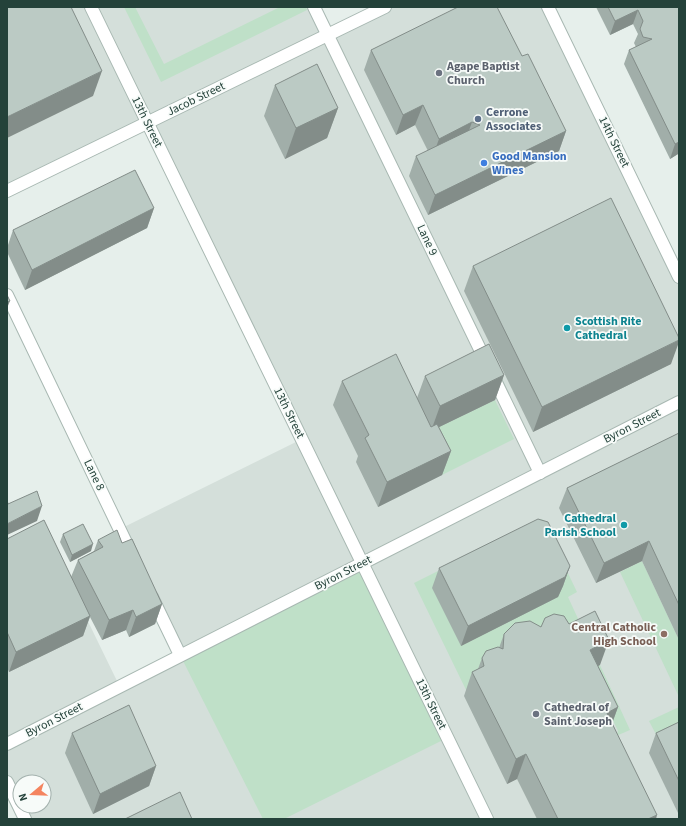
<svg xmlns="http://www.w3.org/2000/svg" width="686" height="826" font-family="'Source Sans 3',sans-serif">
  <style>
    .built { fill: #d4dfda; fill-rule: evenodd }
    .green { fill: #bfe0c8 }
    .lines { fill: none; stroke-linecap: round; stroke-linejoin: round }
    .minor-casing { stroke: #a8b8b2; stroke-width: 14 }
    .minor { stroke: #fff; stroke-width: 12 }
    .wall { fill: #a1aea9 }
    .shaded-wall { fill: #838d89 }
    .building { fill: #bbcac4; stroke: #838d89 }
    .worship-dot { fill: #6b7280; stroke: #f7fbf9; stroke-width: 1.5 }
    .service-dot { fill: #5c6f8a; stroke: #f7fbf9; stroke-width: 1.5 }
    .shop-dot { fill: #3f7fe0; stroke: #f7fbf9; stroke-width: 1.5 }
    .culture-dot { fill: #0f9aa8; stroke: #f7fbf9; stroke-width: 1.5 }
    .education-dot { fill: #8d6e63; stroke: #f7fbf9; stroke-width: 1.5 }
    .labels { text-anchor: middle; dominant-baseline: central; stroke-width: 3.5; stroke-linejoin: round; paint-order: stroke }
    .worship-label { font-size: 12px; font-weight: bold; fill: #5b616d; stroke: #f7fbf9; text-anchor: start }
    .street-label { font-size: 12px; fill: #24423a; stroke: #f7fbf9 }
    .service-label { font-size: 12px; font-weight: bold; fill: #4e5e75; stroke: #f7fbf9; text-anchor: start }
    .shop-label { font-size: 12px; font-weight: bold; fill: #366cbe; stroke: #f7fbf9; text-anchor: start }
    .culture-label { font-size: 12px; font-weight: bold; fill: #0d838f; stroke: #f7fbf9; text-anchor: start }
    .education-label { font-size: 12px; font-weight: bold; fill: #785e54; stroke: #f7fbf9; text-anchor: end }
  </style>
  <rect width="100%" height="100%" fill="#e6efeb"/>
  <path class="built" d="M7 7H314L328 35 385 7H548L679 277V819H25L7 782V544L42 527 117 681 180 655 120 529 302 439 147 124 7 191ZM20 782H44V806H20Z"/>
  <g class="green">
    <path d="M124 7H135L164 64 280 7H306L307 10 161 82Z"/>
    <path d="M495 400 514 439 442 475 429 449 416 438Z"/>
    <path d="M542 519 577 592 568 597 586 636 468 694 414 583Z"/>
    <path d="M642 561 679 640V697L620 572Z"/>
    <path d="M362 563 447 738 284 819H263L180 655Z"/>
    <path d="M600 665 630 730 616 736 618 731 589 670Z"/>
    <path d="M679 707V738L662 746 649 721Z"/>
  </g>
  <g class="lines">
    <g class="minor-casing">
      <g id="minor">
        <path d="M91 7 487 819"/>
        <path d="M314 7 540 473"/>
        <path d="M548 7 679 277"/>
        <path d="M7 191 385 7"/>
        <path d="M7 295 132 555"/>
        <path d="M152 597 180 655"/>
        <path d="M7 744 679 402"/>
        <path d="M7 782 25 819"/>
      </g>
    </g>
    <use href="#minor" class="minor"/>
  </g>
  <g class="wall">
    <path d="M596 7H679V156L678 154 670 159 624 64 629 50 636 47 634 43 638 34 633 24 610 35Z"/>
    <path d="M371 50 522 56 566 131 559 151 428 215 409 176 416 156 428 151 415 125 396 135 364 70Z"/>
    <path d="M275 85 338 108 327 138 285 159 264 116Z"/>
    <path d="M154 208 147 228 25 290 7 252V248L13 230Z"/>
    <path d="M473 266 671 364 533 432 464 291Z"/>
    <path d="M504 375 495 400 439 427 451 451 442 475 378 507 356 462 358 456 333 405 342 381 417 398 425 376Z"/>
    <path d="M679 433V640L642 561 596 583 559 508 567 488Z"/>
    <path d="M63 534 91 551 70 562 60 542Z"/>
    <path d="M7 539 71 577 78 560 94 551 98 540 122 543 162 604 155 624 129 637 126 630 102 640 90 617 83 636 9 672 7 667Z"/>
    <path d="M570 566 563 586 558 597 461 646 432 588 439 568Z"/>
    <path d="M504 634 600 665 598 666 618 707 612 723 656 819H537L517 779 507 784 464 696 472 672 478 669 482 658 499 648Z"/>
    <path d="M679 722V815L649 753 656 733Z"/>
    <path d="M72 733 156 766 149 786 93 814 65 753Z"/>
  </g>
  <g class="shaded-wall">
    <path d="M638 10 633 24 610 35 615 21Z"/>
    <path d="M102 71 93 96 7 138V117Z"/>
    <path d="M423 105 415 125 396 135 403 115Z"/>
    <path d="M338 108 327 138 285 159 296 128Z"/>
    <path d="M472 122 465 142 432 158 439 139Z"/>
    <path d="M566 131 559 151 428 215 435 195Z"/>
    <path d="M679 142V153L678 154 670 159 675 144Z"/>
    <path d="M154 208 147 228 25 290 32 270Z"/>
    <path d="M10 301 7 308V302Z"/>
    <path d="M679 340V342L671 364 533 432 542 407Z"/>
    <path d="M504 375 495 400 431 431 440 406Z"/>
    <path d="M451 451 442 475 378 507 387 482Z"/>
    <path d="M42 506 37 521 7 535V524Z"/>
    <path d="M649 541 642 561 596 583 604 563Z"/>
    <path d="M93 544 91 551 70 562 72 555Z"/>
    <path d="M570 566 563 586 558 597 461 646 468 626Z"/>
    <path d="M162 604 155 624 129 637 136 617Z"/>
    <path d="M133 610 126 630 102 640 109 620Z"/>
    <path d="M90 616 83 636 9 672 16 652Z"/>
    <path d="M609 640 600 665 581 674 590 650Z"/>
    <path d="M618 707 609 732 607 713Z"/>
    <path d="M526 754 517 779 507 784 516 759Z"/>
    <path d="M156 766 149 786 93 814 100 794Z"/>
    <path d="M657 815 656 819H648Z"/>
  </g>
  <g class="building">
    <path d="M7 7H71L102 71 7 117Z"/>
    <path d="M458 7H497L522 56 528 54 566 131 435 195 416 156 480 125 472 122 439 139 423 105 403 115 371 50Z"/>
    <path d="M608 7H679V142L675 144 629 50 652 39 643 37 640 29 643 21 638 10 615 21Z"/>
    <path d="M317 64 338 108 296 128 275 85Z"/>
    <path d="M135 170 154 208 32 270 13 230Z"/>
    <path d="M611 198 679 338V340L542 407 473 266Z"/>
    <path d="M7 295 10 301 7 302Z"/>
    <path d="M489 344 504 375 440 406 425 376Z"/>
    <path d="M396 354 431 427 437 424 451 451 387 482 365 438 369 435 342 381Z"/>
    <path d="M679 433V605L649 541 604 563 567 488Z"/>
    <path d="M37 491 42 506 7 524V500L8 504Z"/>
    <path d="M538 519 548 522 570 566 565 577 468 626 439 568Z"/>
    <path d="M44 520 90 616 16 652 7 632V539Z"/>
    <path d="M83 524 93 544 72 555 63 534Z"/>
    <path d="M117 530 122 543 132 539 162 604 136 617 133 610 109 620 78 560 103 547 98 540Z"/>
    <path d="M595 611 609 640 590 650 618 707 607 713 657 815 648 819H558L526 754 516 759 472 672 484 666 482 658 486 651 498 647 503 649 504 634 515 623 530 621 541 627 545 618 554 614 564 616 569 624Z"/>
    <path d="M129 705 156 766 100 794 72 733Z"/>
    <path d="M679 722V781L656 733Z"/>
    <path d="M180 792 192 819H125Z"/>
  </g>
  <g class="worship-dot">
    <circle cx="439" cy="73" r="4"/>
    <circle cx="536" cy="714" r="4"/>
  </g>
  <circle class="service-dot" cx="478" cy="119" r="4"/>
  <circle class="shop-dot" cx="484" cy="163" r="4"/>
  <g class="culture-dot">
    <circle cx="567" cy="328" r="4"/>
    <circle cx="624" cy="525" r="4"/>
  </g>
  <circle class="education-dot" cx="664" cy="634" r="4"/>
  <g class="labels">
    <g class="worship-label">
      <text x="447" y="66">Agape Baptist<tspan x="447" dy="14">Church</tspan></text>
      <text x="544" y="707">Cathedral of<tspan x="544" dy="14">Saint Joseph</tspan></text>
    </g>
    <g class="street-label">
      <text transform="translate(196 99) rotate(-26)">Jacob Street</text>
      <text transform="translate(147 122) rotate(64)">13th Street</text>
      <text transform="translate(614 142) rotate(64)">14th Street</text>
      <text transform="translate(427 240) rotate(65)">Lane 9</text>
      <text transform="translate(289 413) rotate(64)">13th Street</text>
      <text transform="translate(632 426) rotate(-27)">Byron Street</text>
      <text transform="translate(94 475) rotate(64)">Lane 8</text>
      <text transform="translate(343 573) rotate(-27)">Byron Street</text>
      <text transform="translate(431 704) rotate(64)">13th Street</text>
      <text transform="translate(54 720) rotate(-27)">Byron Street</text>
    </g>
    <g class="service-label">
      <text x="486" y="112">Cerrone<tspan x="486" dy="14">Associates</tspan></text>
    </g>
    <g class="shop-label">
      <text x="492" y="156">Good Mansion<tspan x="492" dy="14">Wines</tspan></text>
    </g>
    <g class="culture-label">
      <text x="575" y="321">Scottish Rite<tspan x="575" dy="14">Cathedral</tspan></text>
      <text x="616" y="518" text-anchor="end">Cathedral<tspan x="616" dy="14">Parish School</tspan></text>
    </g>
    <g class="education-label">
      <text x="656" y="627">Central Catholic<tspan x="656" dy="14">High School</tspan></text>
    </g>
  </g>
  <rect width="686" height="826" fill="none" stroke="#24423a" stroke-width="16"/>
  <g transform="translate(32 794) rotate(251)"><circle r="19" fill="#f7fbf9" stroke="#a3b1ad"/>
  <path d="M0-3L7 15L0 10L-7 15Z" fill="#f4845f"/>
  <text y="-6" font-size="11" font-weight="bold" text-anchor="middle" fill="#24423a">N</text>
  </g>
</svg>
